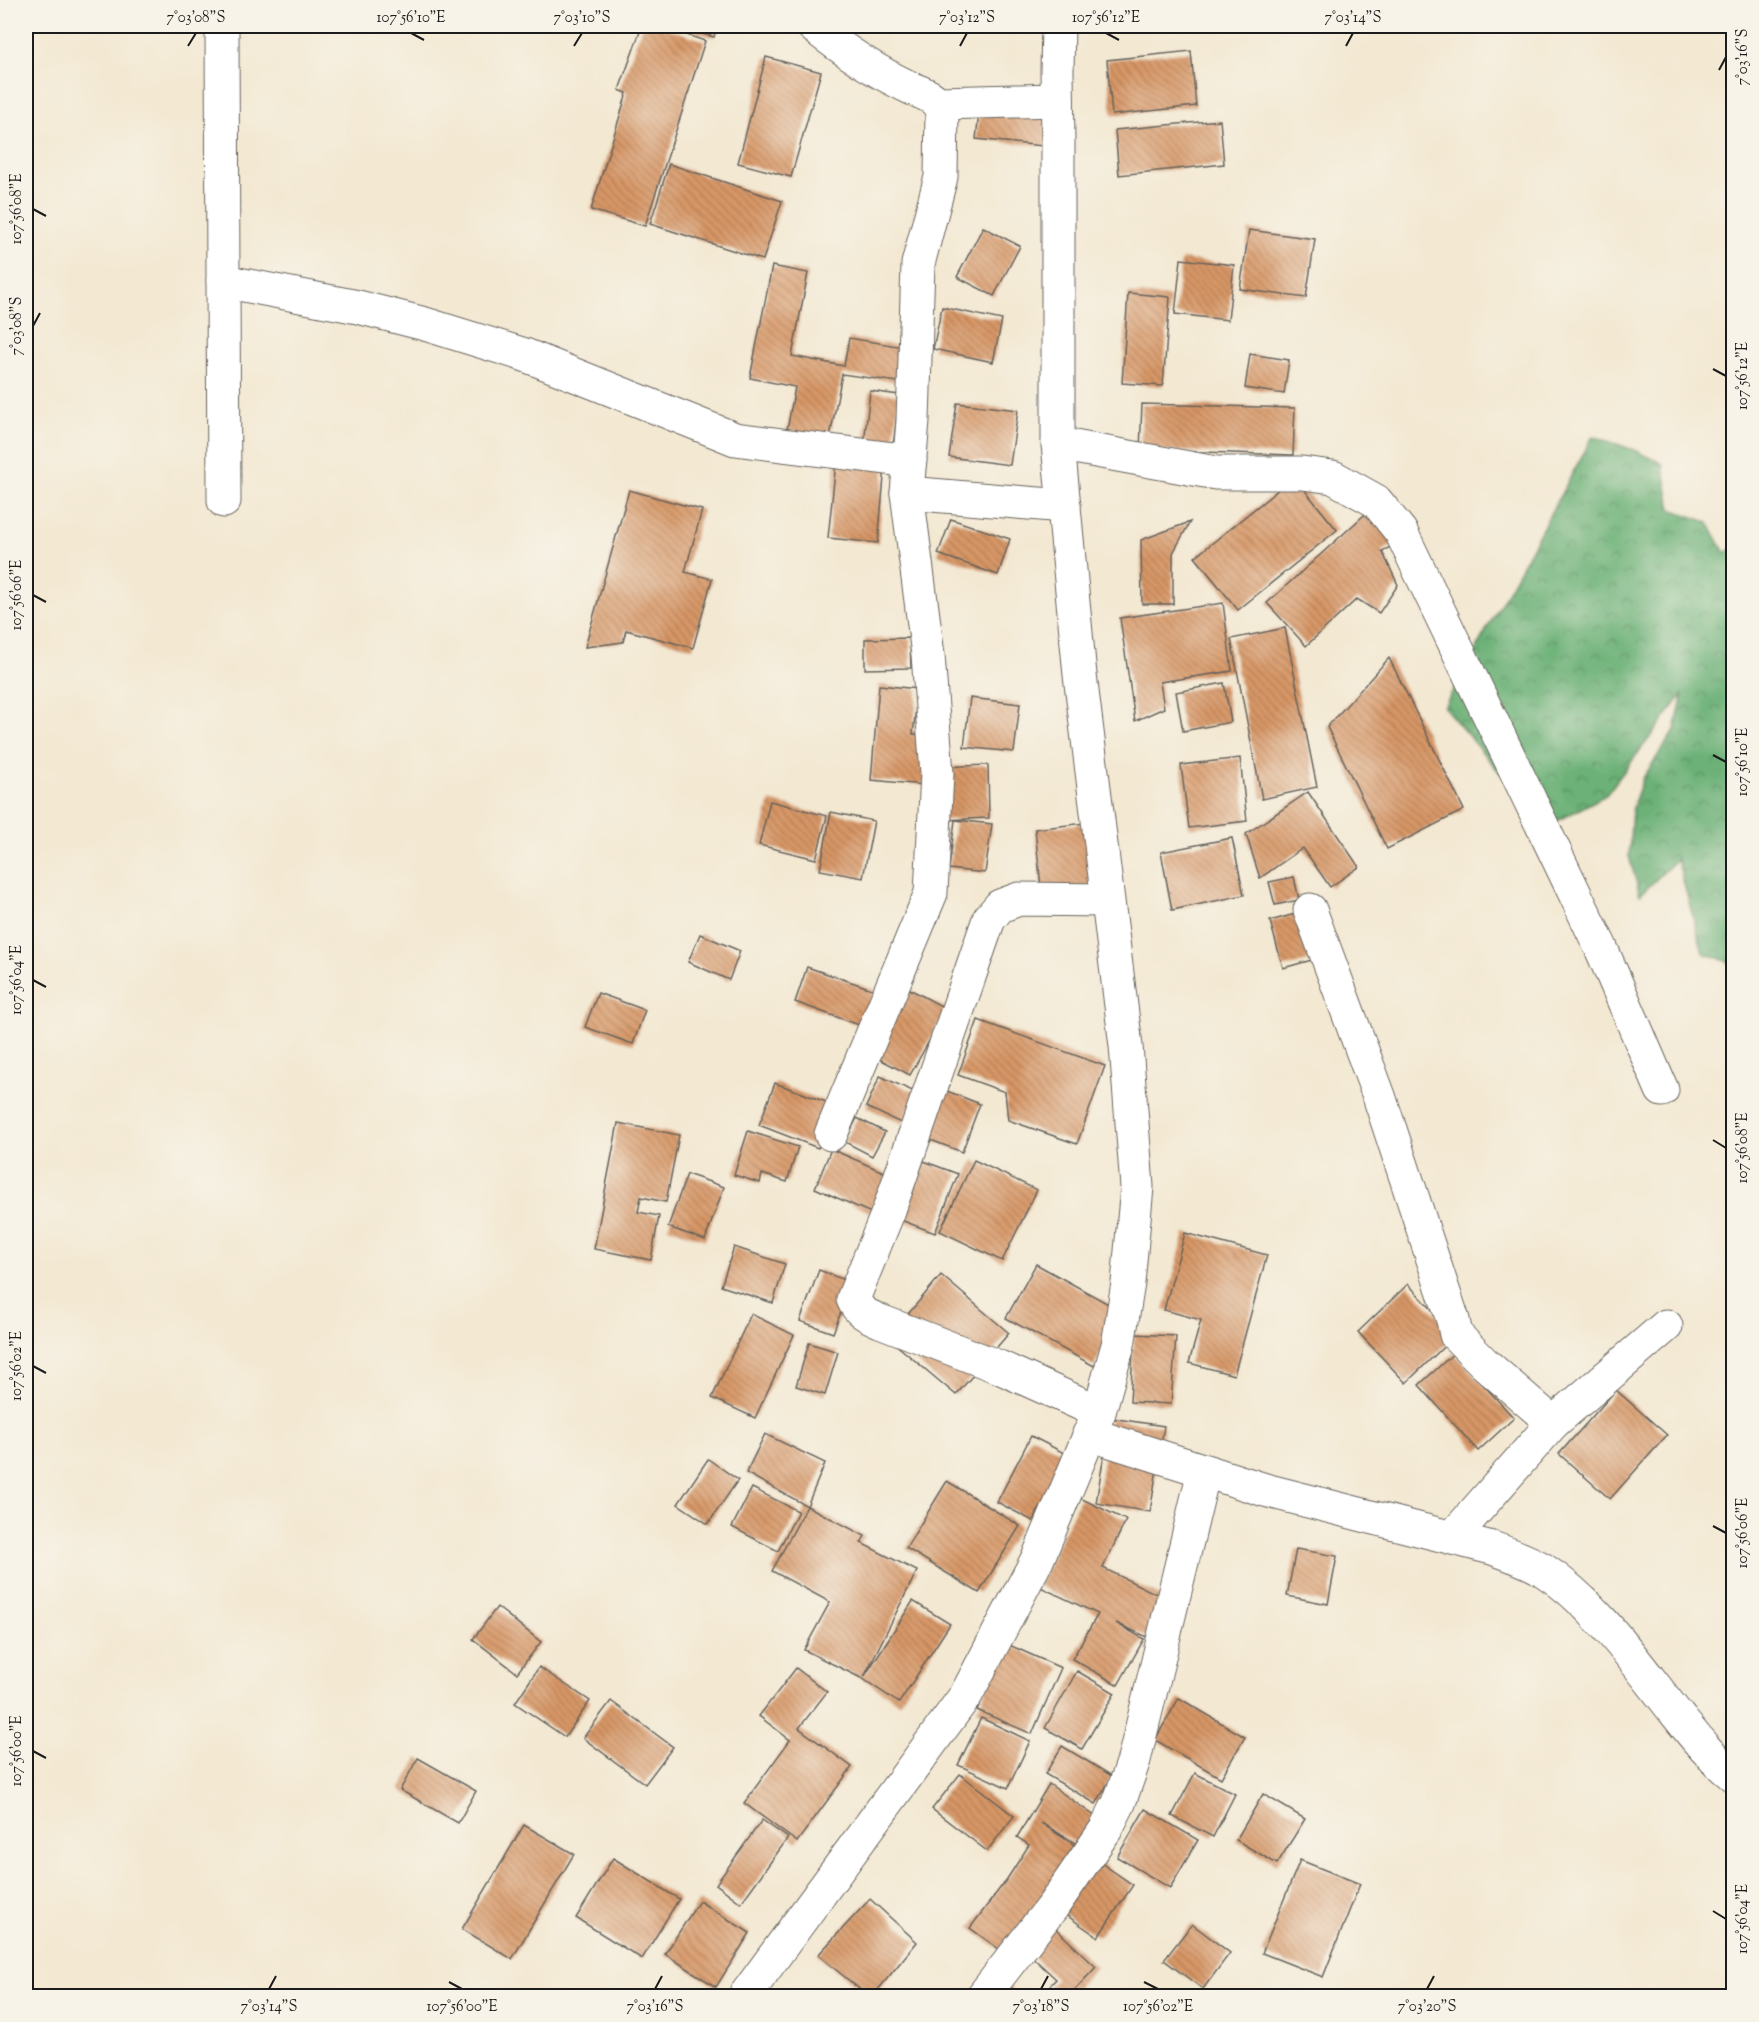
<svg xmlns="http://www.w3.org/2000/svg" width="1759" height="2022" font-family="'Sorts Mill Goudy',serif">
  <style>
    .forest { fill: url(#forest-crowns); stroke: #44664a; stroke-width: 1.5 }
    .building { fill: url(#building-back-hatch) }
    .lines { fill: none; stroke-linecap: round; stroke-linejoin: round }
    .minor-casing { stroke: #67635c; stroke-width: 35 }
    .minor { stroke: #fff; stroke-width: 33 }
    .ticks { fill: none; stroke: #1c1c1c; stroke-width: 2 }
    .neatline { fill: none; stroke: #1c1c1c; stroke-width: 2 }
    .ticks-label { font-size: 15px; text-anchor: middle; fill: #1c1c1c }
  </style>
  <defs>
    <pattern id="forest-crowns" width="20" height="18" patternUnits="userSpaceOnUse" patternTransform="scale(1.5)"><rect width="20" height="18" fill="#6cb177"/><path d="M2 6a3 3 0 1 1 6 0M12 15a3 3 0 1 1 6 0" fill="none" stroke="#588f61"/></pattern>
    <pattern id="building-back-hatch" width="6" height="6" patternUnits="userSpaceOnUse" patternTransform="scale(1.5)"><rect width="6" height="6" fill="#d89766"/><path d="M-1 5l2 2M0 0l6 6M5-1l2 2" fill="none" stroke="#ae7a53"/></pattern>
  </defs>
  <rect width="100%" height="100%" fill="#f7f3e8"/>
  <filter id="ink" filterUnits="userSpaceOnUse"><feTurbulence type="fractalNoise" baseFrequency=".0167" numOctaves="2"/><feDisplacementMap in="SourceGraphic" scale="12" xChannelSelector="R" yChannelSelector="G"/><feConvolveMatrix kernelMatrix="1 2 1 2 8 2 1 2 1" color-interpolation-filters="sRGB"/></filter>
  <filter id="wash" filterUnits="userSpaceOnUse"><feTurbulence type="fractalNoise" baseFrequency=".008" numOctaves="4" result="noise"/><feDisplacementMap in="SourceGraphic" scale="24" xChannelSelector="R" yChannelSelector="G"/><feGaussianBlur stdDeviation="1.35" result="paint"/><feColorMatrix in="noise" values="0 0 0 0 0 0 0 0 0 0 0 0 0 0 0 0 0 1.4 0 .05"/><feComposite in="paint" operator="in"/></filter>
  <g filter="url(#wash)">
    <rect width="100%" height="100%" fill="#f3e8d2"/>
    <path class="forest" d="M1593 436 1637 451 1663 464 1671 509 1708 522 1725 553 1733 548V969L1729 962 1703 953 1677 859 1640 895 1629 856 1632 809 1643 778 1675 730 1683 694 1606 795 1546 827 1444 707Z"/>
    <g id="blocks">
      <g class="building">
        <path d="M642 26H660L705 41 645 226 591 210 627 93 619 90Z"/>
        <path d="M677 26H717L714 37Z"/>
        <path d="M1191 51 1196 106 1112 115 1107 60Z"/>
        <path d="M766 57 821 72 791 177 738 163Z"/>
        <path d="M981 95 1058 104 1053 147 976 139Z"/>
        <path d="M1220 120 1224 164 1119 175 1115 130Z"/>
        <path d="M669 164 782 201 763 260 650 224Z"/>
        <path d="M983 227 1020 246 994 296 957 277Z"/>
        <path d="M1249 230 1315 239 1306 298 1240 289Z"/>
        <path d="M1181 259 1234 265 1228 320 1175 314Z"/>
        <path d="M772 266 808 273 792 356 844 366 849 338 904 347 898 382 842 374 830 437 787 430 795 387 750 378Z"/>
        <path d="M1128 293 1170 297 1163 386 1122 383Z"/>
        <path d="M942 307 1002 320 993 362 933 349Z"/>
        <path d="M1250 354 1289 360 1284 394 1245 388Z"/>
        <path d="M870 391 899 395 893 448 864 444Z"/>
        <path d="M957 403 1018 410 1010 465 949 457Z"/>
        <path d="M1142 404 1295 408 1293 455 1140 450Z"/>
        <path d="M836 462 885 466 878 543 828 538Z"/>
        <path d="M1294 477 1337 530 1238 610 1195 557Z"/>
        <path d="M629 490 702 510 685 572 712 579 693 648 626 630 623 642 585 647Z"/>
        <path d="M1373 507 1403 541 1382 551 1398 585 1379 613 1357 599 1306 646 1267 603Z"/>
        <path d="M951 519 1010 539 998 575 938 554Z"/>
        <path d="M1190 522 1173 553V604H1142L1141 540Z"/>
        <path d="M1223 603 1232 671 1160 682 1164 708 1135 721 1120 618Z"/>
        <path d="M1285 628 1317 787 1262 799 1231 639Z"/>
        <path d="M910 638 911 668 865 669V639Z"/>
        <path d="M1389 658 1464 810 1387 849 1327 727Z"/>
        <path d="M1224 683 1231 722 1183 731 1176 692Z"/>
        <path d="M879 685 918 689 913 734 928 736 924 785 871 780Z"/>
        <path d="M970 698 1020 704 1014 752 964 747Z"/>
        <path d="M1240 758 1247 821 1189 828 1181 765Z"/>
        <path d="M988 765 989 818 943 820 941 767Z"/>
        <path d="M1308 792 1359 867 1330 887 1303 848 1260 878 1246 834Z"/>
        <path d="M770 801 827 816 816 859 759 845Z"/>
        <path d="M831 812 874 821 863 878 820 870Z"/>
        <path d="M955 820 992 824 985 873 949 869Z"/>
        <path d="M1085 823 1093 891 1042 897 1035 829Z"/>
        <path d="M1232 838 1244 895 1172 910 1161 852Z"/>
        <path d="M1294 877 1299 900 1275 905 1269 882Z"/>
        <path d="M1306 911 1319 958 1283 968 1270 921Z"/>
        <path d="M700 934 740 951 729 980 688 962Z"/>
        <path d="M807 967 875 990 862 1026 795 1002Z"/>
        <path d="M902 985 947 1009 910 1075 866 1052Z"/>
        <path d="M598 993 645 1010 633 1044 585 1027Z"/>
        <path d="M978 1020 1105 1066 1077 1144 1008 1120 1005 1092 958 1075Z"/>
        <path d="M880 1076 917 1093 903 1124 866 1107Z"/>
        <path d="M775 1083 834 1105 818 1148 759 1125Z"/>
        <path d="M947 1091 980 1104 962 1152 928 1139Z"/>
        <path d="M857 1118 885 1132 872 1156 845 1142Z"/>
        <path d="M618 1123 679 1135 666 1202 641 1197 638 1212 659 1216 651 1260 594 1249Z"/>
        <path d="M748 1131 798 1147 787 1182 762 1174 760 1183 734 1175Z"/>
        <path d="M831 1149 888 1174 871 1213 815 1188Z"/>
        <path d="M921 1160 958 1174 935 1233 898 1219Z"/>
        <path d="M974 1160 1037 1190 1002 1261 940 1231Z"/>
        <path d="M687 1174 724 1187 705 1240 668 1227Z"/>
        <path d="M1185 1233 1267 1255 1234 1375 1189 1363 1201 1320 1164 1310Z"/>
        <path d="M734 1247 785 1264 773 1303 721 1286Z"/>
        <path d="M1036 1264 1123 1312 1094 1366 1006 1318Z"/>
        <path d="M819 1270 852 1283 833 1333 800 1321Z"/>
        <path d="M941 1275 1009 1333 956 1395 888 1338Z"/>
        <path d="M1408 1284 1456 1335 1406 1383 1358 1332Z"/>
        <path d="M751 1314 794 1335 755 1418 712 1398Z"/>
        <path d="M1134 1334 1176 1336 1171 1404 1130 1402Z"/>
        <path d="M809 1343 838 1352 825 1395 796 1386Z"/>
        <path d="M1454 1353 1514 1418 1478 1451 1419 1385Z"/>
        <path d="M1616 1390 1667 1435 1610 1499 1559 1454Z"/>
        <path d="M1110 1418 1164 1426 1150 1512 1096 1503Z"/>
        <path d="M765 1434 825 1463 807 1506 746 1473Z"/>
        <path d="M1031 1436 1068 1455 1033 1521 997 1502Z"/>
        <path d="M708 1459 738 1480 708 1524 678 1504Z"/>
        <path d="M947 1481 1020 1526 979 1593 906 1548Z"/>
        <path d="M752 1488 798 1511 778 1551 732 1527Z"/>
        <path d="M1080 1498 1126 1520 1103 1568 1165 1598 1147 1637 1116 1623 1144 1639 1118 1685 1072 1659 1098 1614 1038 1586Z"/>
        <path d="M807 1506 865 1536 861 1543 917 1571 864 1677 913 1601 950 1624 899 1703 863 1679 804 1650 830 1602 772 1571Z"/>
        <path d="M1296 1549 1337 1556 1328 1604 1287 1596Z"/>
        <path d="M497 1607 541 1642 517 1673 473 1639Z"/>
        <path d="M1007 1644 1061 1668 1032 1734 977 1710Z"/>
        <path d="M539 1667 590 1701 565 1737 515 1703Z"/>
        <path d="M796 1668 827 1692 799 1728 852 1767 797 1842 744 1803 790 1740 759 1716Z"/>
        <path d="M1077 1671 1115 1693 1082 1749 1045 1728Z"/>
        <path d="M1179 1698 1245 1737 1221 1778 1155 1740Z"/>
        <path d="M611 1701 673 1747 645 1784 583 1738Z"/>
        <path d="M981 1718 1030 1741 1008 1788 958 1765Z"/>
        <path d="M1062 1746 1112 1776 1096 1804 1045 1774Z"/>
        <path d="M418 1758 476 1791 458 1823 400 1790Z"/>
        <path d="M1195 1773 1235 1794 1213 1837 1172 1816Z"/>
        <path d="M960 1774 1014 1816 987 1851 932 1809Z"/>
        <path d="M1049 1784 1096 1817 1077 1844 1041 1823 1080 1849 1003 1952 970 1928 1007 1879 1029 1845 1017 1837Z"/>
        <path d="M1263 1794 1305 1819 1277 1864 1236 1840Z"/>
        <path d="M1145 1809 1198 1840 1170 1888 1117 1857Z"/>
        <path d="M762 1820 788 1838 741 1903 716 1884Z"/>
        <path d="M524 1825 574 1854 512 1959 462 1929Z"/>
        <path d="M1088 1854 1133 1885 1098 1937 1053 1906Z"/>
        <path d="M613 1858 679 1899 642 1959 576 1918Z"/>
        <path d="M1300 1860 1360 1884 1323 1977 1262 1953Z"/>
        <path d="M870 1899 917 1942 873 1996H868L818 1955Z"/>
        <path d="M699 1901 750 1933 716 1987 665 1954Z"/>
        <path d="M1192 1924 1230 1953 1203 1989 1164 1960Z"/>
        <path d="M1054 1927 1096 1967 1069 1996H1040L1056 1979 1029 1954Z"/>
        <path d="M1007 1985 1019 1996H997Z"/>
      </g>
    </g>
  </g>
  <g filter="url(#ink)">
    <use href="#blocks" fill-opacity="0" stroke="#67635c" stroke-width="1.5"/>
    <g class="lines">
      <g class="minor-casing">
        <g id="minor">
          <path d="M222 26 223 281"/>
          <path d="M813 26C844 51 876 72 913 89 925 94 937 98 942 110L941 177 918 264 913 420 907 493 1064 506"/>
          <path d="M939 103 1057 100"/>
          <path d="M1058 444 1216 473H1302L1333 477 1376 501 1401 532 1601 948 1662 1090"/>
          <path d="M224 501 223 281 358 307 425 324 525 355 735 439 910 461"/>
          <path d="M1310 910 1379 1096 1453 1320 1456 1335 1484 1363 1553 1423"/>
          <path d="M831 1134 931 893 937 773 928 655 907 493"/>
          <path d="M1099 1412 999 1367 880 1321C868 1316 858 1312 853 1299L889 1210 989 919 1000 906 1019 899 1106 900"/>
          <path d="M1089 1434 1265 1490 1492 1548C1509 1554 1527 1560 1542 1569 1598 1605 1637 1665 1678 1716 1695 1737 1712 1759 1734 1776"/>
          <path d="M1452 1538 1553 1423 1666 1326"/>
          <path d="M745 1996 966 1695 1038 1558 1099 1412 1118 1345 1128 1283 1137 1187 1126 1046 1080 675 1058 444V144L1057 71 1058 26"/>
          <path d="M983 1996 1053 1906 1106 1829 1119 1803 1134 1760 1204 1471"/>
        </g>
      </g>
      <use href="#minor" class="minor"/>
    </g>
  </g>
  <path class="ticks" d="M411 33 424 40M1106 33 1119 40M188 46 196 33M574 46 582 33M960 46 967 33M1346 46 1353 33M1719 70 1726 57M33 209 46 216M33 326 40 313M1713 369 1726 376M33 595 46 602M1713 755 1726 762M33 980 46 987M1713 1140 1726 1148M33 1366 46 1373M1713 1526 1726 1533M33 1751 46 1758M1713 1911 1726 1919M449 1982 462 1989M1144 1982 1158 1989M269 1989 276 1976M655 1989 662 1976M1041 1989 1048 1976M1427 1989 1434 1976"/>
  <rect width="1759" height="2022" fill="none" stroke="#f7f3e8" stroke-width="66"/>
  <rect x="33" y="33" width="1693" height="1956" class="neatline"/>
  <g class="ticks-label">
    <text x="196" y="22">7°03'08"S</text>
    <text x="411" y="22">107°56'10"E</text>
    <text x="582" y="22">7°03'10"S</text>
    <text x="967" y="22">7°03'12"S</text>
    <text x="1106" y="22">107°56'12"E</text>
    <text x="1353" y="22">7°03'14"S</text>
    <text transform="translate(1742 57) rotate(-90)" y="5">7°03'16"S</text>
    <text transform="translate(16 209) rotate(-90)" y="5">107°56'08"E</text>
    <text transform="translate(16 326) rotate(-90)" y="5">7°03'08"S</text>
    <text transform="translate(1742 376) rotate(-90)" y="5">107°56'12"E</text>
    <text transform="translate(16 595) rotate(-90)" y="5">107°56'06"E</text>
    <text transform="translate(1742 762) rotate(-90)" y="5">107°56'10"E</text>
    <text transform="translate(16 980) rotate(-90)" y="5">107°56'04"E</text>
    <text transform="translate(1742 1148) rotate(-90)" y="5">107°56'08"E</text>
    <text transform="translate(16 1366) rotate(-90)" y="5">107°56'02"E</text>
    <text transform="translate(1742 1533) rotate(-90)" y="5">107°56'06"E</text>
    <text transform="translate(16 1751) rotate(-90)" y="5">107°56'00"E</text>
    <text transform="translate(1742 1919) rotate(-90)" y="5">107°56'04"E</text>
    <text x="269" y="2011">7°03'14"S</text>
    <text x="462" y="2011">107°56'00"E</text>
    <text x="655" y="2011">7°03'16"S</text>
    <text x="1041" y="2011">7°03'18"S</text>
    <text x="1158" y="2011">107°56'02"E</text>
    <text x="1427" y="2011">7°03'20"S</text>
  </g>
</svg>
